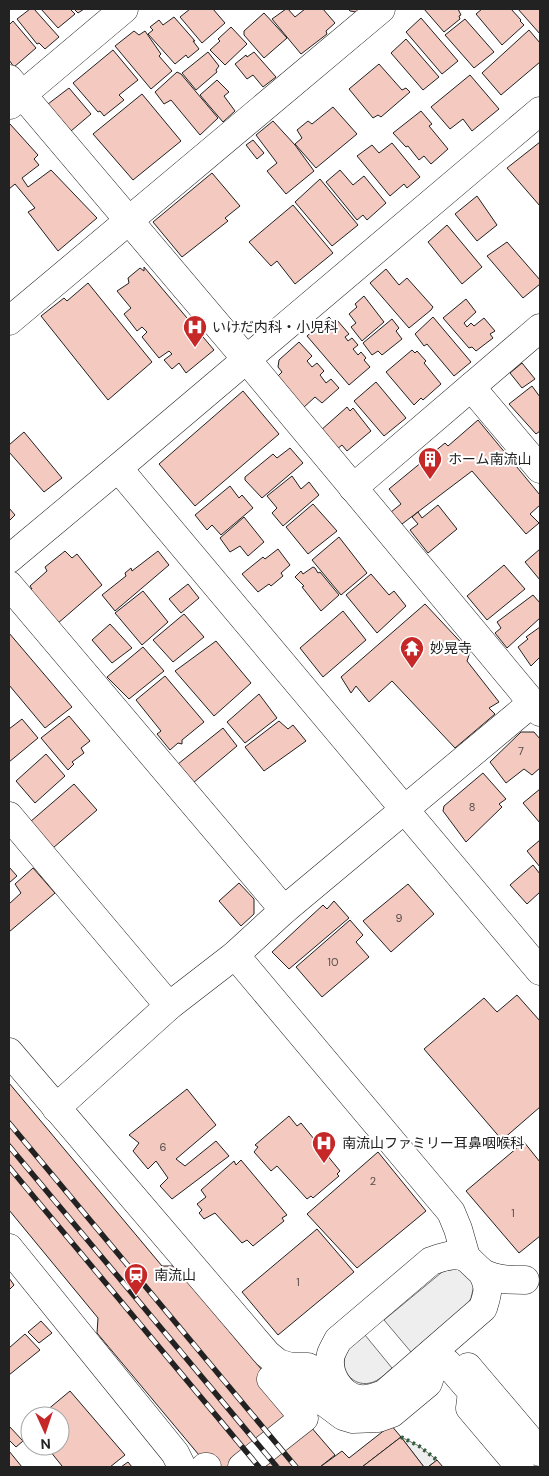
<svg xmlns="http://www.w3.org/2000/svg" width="549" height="1476" font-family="'DM Sans','Noto Sans JP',sans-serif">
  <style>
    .green { fill: #eee; stroke: #6f6f6f }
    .building { fill: #f3c9c0; stroke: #222 }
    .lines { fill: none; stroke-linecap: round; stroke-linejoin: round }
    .minor-casing { stroke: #222; stroke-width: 29 }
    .minor { stroke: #fff; stroke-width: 28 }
    .rail-casing { stroke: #222; stroke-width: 5.5 }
    .rail { stroke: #fff; stroke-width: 4; stroke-dasharray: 11; stroke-linecap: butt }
    .hedge { stroke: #2f5e38; stroke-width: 4; stroke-dasharray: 2.5 4; stroke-linecap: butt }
    .labels { text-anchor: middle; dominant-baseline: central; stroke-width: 4; stroke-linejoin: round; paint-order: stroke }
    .number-label { font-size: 11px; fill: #564c4a }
    .poi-label { font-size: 14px; fill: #222; stroke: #fff; text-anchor: start }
  </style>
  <rect width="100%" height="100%" fill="#fff"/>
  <g class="green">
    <path d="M447 1268 465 1269 474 1285 471 1298 468 1304 411 1352 384 1320Z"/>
    <path d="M365 1335 392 1368C385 1374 379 1381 370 1383 353 1387 339 1370 346 1354 349 1346 359 1340 365 1335Z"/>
    <path d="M401 1437 419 1446 437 1460 428 1467H424Z"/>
  </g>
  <g class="building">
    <path d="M30 9H34L59 37 45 49 39 43 37 44 17 19Z"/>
    <path d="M41 9H70L75 14 58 28Z"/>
    <path d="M74 9H84L78 13Z"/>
    <path d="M190 9H213L225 23 202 43 180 17Z"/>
    <path d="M286 9H288L295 17 305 9H323L335 23 326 31 327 34 301 54 272 19Z"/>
    <path d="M348 9H360L356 12 350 11Z"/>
    <path d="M424 9H458L461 15 459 16 460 19 444 32Z"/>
    <path d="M482 9H511L521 20 520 21 524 25 502 45 476 14Z"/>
    <path d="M518 9H540V34Z"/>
    <path d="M264 13 287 38 264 58 244 35V31Z"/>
    <path d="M174 17 195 41H193L199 49 188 58 186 55 175 64 148 34 153 30 150 27 159 20 163 25Z"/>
    <path d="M421 18 458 61 442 74 406 32Z"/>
    <path d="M465 19 494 52 474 68 445 35Z"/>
    <path d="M13 21 36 48 14 67 9 60V25Z"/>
    <path d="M231 27 247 44 225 65 210 50 220 41 218 39Z"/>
    <path d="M529 30 540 43V62L501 95 482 73Z"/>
    <path d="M134 31 139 35 145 31 161 54 159 56 172 71 151 89 115 46Z"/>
    <path d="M406 39 439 77 423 90 391 53Z"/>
    <path d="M113 50 138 80 119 95 124 100 104 116 100 111 98 112 73 83Z"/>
    <path d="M208 52 219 66 216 70 217 72 196 90 182 73Z"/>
    <path d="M254 52 276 77 263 87 253 75 247 79 235 64 246 55 247 57Z"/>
    <path d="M379 64 402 90 406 88 410 92 381 117 378 115 373 118 349 89Z"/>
    <path d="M177 72 181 74 218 118 200 135 171 100 164 104 155 92Z"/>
    <path d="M470 75 499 109 472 131 463 119 450 129 431 107Z"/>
    <path d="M217 80 229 92 224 96 235 111 223 122 200 95Z"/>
    <path d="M69 88 91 114 71 131 48 104Z"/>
    <path d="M142 94 181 141 133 180 93 134Z"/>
    <path d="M333 107 357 134 316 168 295 144 302 138 297 130 308 121 312 124Z"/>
    <path d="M421 111 432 124 429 126 448 149 431 164 424 156 419 160 408 146 406 147 393 133Z"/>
    <path d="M273 121 295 145 314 171 286 194 267 171 277 163 256 135Z"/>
    <path d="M9 124H10L38 155 34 159 39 165 22 178 28 187 51 170 97 218 58 251 28 212 35 208 15 184 9 189Z"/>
    <path d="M253 140 264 153 257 159 246 145Z"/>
    <path d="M540 142V206L507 168Z"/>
    <path d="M392 143 420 177 407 188 404 184 390 196 357 156 372 145 379 153Z"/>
    <path d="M340 170 353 185 364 176 386 203 367 220 363 215 357 220 326 182Z"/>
    <path d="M212 173 240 206 225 218 228 221 182 257 153 222Z"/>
    <path d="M320 179 358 225 332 246 295 202Z"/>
    <path d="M477 196 497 225 477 241 455 214Z"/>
    <path d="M293 205 333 253 295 284 277 261 271 266 249 242Z"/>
    <path d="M447 225 482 267 462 284 428 242Z"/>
    <path d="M507 242 540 280V284L523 298 487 256Z"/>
    <path d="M144 267 214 350 186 373 179 363 172 369 164 360 172 354 169 351 159 358 142 337 147 332 142 327 137 331 124 314 131 308 117 291 129 283 128 278 140 268 144 271Z"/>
    <path d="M386 269 399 285 407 278 433 307 431 310 409 328 370 283Z"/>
    <path d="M88 283 152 362 108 400 41 316 64 298 67 301Z"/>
    <path d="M364 296 384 322 362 341 351 327 356 323 349 314 357 307 355 304Z"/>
    <path d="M466 299 476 312 464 323 467 327 471 323 474 326 484 318 495 331 490 334 493 338 476 351 472 347 469 348 443 318Z"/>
    <path d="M329 317 334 322 337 320 349 334 345 337 348 341 352 338 358 345 353 349 358 355 361 352 366 358 364 360 370 367 349 385 307 336Z"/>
    <path d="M433 317 471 362 454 376 427 344 424 346 415 334Z"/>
    <path d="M392 319 399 328 396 331 402 339 382 355 378 351 372 355 363 343Z"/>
    <path d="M299 342 312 356 307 361 312 367 317 363 324 371 320 375 326 383 331 379 339 388 322 403 315 397 303 408 278 376 282 372 278 367 279 360Z"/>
    <path d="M412 350 415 353 417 351 426 361 424 363 441 384 423 400 421 398 414 405 386 372Z"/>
    <path d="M522 363 535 379 522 388 510 373Z"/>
    <path d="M376 382 406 418 384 436 354 401Z"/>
    <path d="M532 386 540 397V431L536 434 509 404Z"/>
    <path d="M243 391 279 434 195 506 159 464Z"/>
    <path d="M347 407 350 411 353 408 371 431 347 451 342 445 336 450 320 431Z"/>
    <path d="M478 420 540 495V505L530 514 539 523 526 534 472 471 402 524 391 512 401 504 389 489 445 443 448 446Z"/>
    <path d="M24 432 62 478 44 492 9 452V445Z"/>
    <path d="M290 448 303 463 262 498 245 480V477L273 454 277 458Z"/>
    <path d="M292 476 301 489 309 482 319 495 283 526 272 513 277 508 267 496Z"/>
    <path d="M230 486 239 498 242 495 253 508 221 535 212 525 207 530 195 515Z"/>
    <path d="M313 504 337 531 308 554 286 527Z"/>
    <path d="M438 505 457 529 428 553 410 530 418 524 412 517 418 512 422 518Z"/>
    <path d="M9 508 15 515 9 521Z"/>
    <path d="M244 517 264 542 248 556 240 546 230 552 220 538Z"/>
    <path d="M339 537 367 573 341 595 312 560Z"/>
    <path d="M278 549 290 565 281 573 283 576 271 586 269 584 258 592 242 574 263 557 265 559Z"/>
    <path d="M540 549V580L525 562Z"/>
    <path d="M65 551 72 558 77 554 102 585 57 624 29 591 32 589 30 586 47 571 45 567Z"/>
    <path d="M158 551 169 565 115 611 102 595 126 576 125 573 131 568 132 571Z"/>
    <path d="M504 565 525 589 487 620 467 596Z"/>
    <path d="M313 567 315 568 318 573 320 572 339 595 321 611 302 587 304 586 295 577 301 571 303 574Z"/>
    <path d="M371 574 389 595 394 591 406 606 377 633 346 595Z"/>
    <path d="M188 584 199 598 181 613 169 599Z"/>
    <path d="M143 591 168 622 142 645 115 613Z"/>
    <path d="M533 595 540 603V618L507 648 495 633 501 628 497 622Z"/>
    <path d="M425 604 470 652 467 661 499 702 489 708 495 714 455 748 392 681 369 702 356 686 351 693 341 677Z"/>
    <path d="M343 611 366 640 323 677 300 648Z"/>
    <path d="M184 614 204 637 173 662 153 640Z"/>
    <path d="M110 624 132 648 112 663 92 640Z"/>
    <path d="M540 627V657L531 666 518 647 528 639 526 637Z"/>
    <path d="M9 633 72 707 45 728 9 685Z"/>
    <path d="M216 641 251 683 214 716 175 671Z"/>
    <path d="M143 647 164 671 129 699 107 677Z"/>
    <path d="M165 676 204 722 182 740V744L178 743 170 750 157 734 161 731 136 700Z"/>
    <path d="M259 694 277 718 245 743 227 722Z"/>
    <path d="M69 716 90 741 81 748 84 753 72 762 74 764 68 770 41 738Z"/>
    <path d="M22 719 38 738 9 762V729Z"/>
    <path d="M279 721 288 729 293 725 306 741 264 771 245 747Z"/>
    <path d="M223 728 237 746 193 783 178 764Z"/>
    <path d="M521 732H534L540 739V768L532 775 524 769 506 783 490 762Z"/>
    <path d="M46 754 65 776 35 803 16 781Z"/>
    <path d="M483 773 506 799 499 804 502 807 466 842 443 811 444 806Z"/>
    <path d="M74 784 97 810 53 848 30 822Z"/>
    <path d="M540 789V823L523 803Z"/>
    <path d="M540 840V867L527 851Z"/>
    <path d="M533 865 540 874V892L527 904 510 885Z"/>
    <path d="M9 867 17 876 9 883Z"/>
    <path d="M33 868 55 893 9 932V904L21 893 15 884Z"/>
    <path d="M239 883 254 899V914L241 926 219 901Z"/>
    <path d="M408 884 434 914 391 952 363 921Z"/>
    <path d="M334 901 349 918 289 969 272 952 323 905 327 909Z"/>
    <path d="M350 920 363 935 356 942 369 957 322 997 296 967Z"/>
    <path d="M517 995 540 1021V1107L502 1140 424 1049 484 998 497 1012Z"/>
    <path d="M9 1083 162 1266H176L238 1342 335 1455 320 1467H209L97 1333 98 1318 9 1210Z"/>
    <path d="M187 1089 216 1125 176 1159 185 1166 216 1141 229 1156 172 1199 160 1186 168 1178 156 1161 148 1169 133 1151 139 1143 129 1135Z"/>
    <path d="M289 1116 297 1126 301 1123 340 1171 337 1174 339 1176 313 1198 311 1196 307 1199 277 1166 271 1171 254 1152 258 1147 255 1145Z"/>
    <path d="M524 1142 540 1162V1236L519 1253 466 1191Z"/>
    <path d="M378 1152 426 1211 357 1268 307 1214Z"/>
    <path d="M241 1160 287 1215 282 1218 284 1221 253 1246 247 1240 242 1243 215 1213 204 1219 199 1213 202 1210 197 1204 206 1197 201 1190 234 1161 236 1165Z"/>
    <path d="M317 1229 354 1272 278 1335 242 1292Z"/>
    <path d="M9 1278 14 1285 9 1290Z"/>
    <path d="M41 1321 52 1333 39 1343 28 1332Z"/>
    <path d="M25 1334 40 1350 9 1375V1348Z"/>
    <path d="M70 1391 125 1455 110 1467H60L62 1466 46 1446H60V1416H40Z"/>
    <path d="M391 1425 401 1437 362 1467H320L342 1451 349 1458Z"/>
    <path d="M9 1426 23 1441 16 1447 9 1440Z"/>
    <path d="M401 1437 424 1467H362Z"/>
    <path d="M9 1451 22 1467H9Z"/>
    <path d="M437 1460 443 1467H428Z"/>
    <path d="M128 1462 132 1467H121Z"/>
  </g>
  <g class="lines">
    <g class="minor-casing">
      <g id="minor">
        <path d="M9 79 247 360 540 712"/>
        <path d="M10 105 124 9"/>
        <path d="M9 321 381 9"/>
        <path d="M471 387 540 469"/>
        <path d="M118 468 540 971"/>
        <path d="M353 488 540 328"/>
        <path d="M9 559 118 468 540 111"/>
        <path d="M9 585 284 910"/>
        <path d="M9 816 169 1006"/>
        <path d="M235 955 451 1212 458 1229 466 1257"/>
        <path d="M9 1052 267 1354 278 1363 291 1367H308L339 1387"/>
        <path d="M56 1108 169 1006 235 955 284 910 532 703"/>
        <path d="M9 1248 175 1453 182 1467"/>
        <path d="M482 1272C490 1288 488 1292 483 1308L384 1394C376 1397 369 1400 360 1399 340 1397 326 1373 331 1354 333 1349 336 1344 338 1340L431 1261C443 1257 458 1251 469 1260 473 1264 478 1269 483 1273 496 1280 511 1280 525 1280"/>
        <path d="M468 1367 540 1452"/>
        <path d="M205 1467H207"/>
        <path d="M242 1467 304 1418 271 1379 291 1384 306 1382 323 1401 343 1416 353 1419 378 1418 392 1413 428 1383 433 1368 439 1363H447L472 1392 470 1408 520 1467"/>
      </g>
    </g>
    <use href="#minor" class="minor"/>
    <g class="rail-casing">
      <g id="rail">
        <path d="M9 1123 296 1467"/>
        <path d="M9 1146 277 1467"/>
        <path d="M9 1167 259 1467"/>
      </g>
    </g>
    <use href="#rail" class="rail"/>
    <path class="hedge" d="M401 1437 419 1446 437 1460"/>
  </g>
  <defs>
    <g id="hospital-pin" transform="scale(1.25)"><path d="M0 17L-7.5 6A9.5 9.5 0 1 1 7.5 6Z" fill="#c62828" stroke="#fff"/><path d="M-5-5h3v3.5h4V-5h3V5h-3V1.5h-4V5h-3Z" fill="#fff"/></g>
    <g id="building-pin" transform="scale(1.25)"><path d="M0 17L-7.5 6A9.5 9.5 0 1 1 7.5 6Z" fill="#c62828" stroke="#fff"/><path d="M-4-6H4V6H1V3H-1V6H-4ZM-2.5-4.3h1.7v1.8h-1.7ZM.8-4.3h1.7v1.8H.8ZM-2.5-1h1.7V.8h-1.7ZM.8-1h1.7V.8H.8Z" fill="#fff"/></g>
    <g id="temple-pin" transform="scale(1.25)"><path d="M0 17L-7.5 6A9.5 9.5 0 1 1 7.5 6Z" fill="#c62828" stroke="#fff"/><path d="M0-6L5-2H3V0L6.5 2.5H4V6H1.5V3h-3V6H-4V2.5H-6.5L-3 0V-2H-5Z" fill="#fff"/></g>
    <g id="station-pin" transform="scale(1.25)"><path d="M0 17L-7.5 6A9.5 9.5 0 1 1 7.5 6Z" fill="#c62828" stroke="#fff"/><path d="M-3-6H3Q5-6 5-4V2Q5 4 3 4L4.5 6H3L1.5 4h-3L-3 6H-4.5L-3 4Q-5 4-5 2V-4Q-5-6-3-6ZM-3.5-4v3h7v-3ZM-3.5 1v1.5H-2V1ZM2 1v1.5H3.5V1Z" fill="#fff"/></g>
  </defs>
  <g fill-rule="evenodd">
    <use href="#hospital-pin" x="195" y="327"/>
    <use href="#building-pin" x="430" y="459"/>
    <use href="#temple-pin" x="412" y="648"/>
    <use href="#hospital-pin" x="324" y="1143"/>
    <use href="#station-pin" x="136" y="1275"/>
  </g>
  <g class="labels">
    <g class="number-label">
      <text x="521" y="751">7</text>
      <text x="472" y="807">8</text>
      <text x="399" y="918">9</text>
      <text x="333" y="962">10</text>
      <text x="163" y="1147">6</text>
      <text x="373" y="1181">2</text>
      <text x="513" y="1213">1</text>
      <text x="298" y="1282">1</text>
    </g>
    <g class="poi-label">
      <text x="212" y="327">いけだ内科・小児科</text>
      <text x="448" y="459">ホーム南流山</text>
      <text x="430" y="648">妙晃寺</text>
      <text x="342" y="1143">南流山ファミリー耳鼻咽喉科</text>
      <text x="154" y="1275">南流山</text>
    </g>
  </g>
  <rect width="549" height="1476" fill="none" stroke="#222222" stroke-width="20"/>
  <g transform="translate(45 1431) rotate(177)"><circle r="24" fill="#ffffff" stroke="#a7a7a7"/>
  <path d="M0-4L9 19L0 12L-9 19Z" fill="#c62828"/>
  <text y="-8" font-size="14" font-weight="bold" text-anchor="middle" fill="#222222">N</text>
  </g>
</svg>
